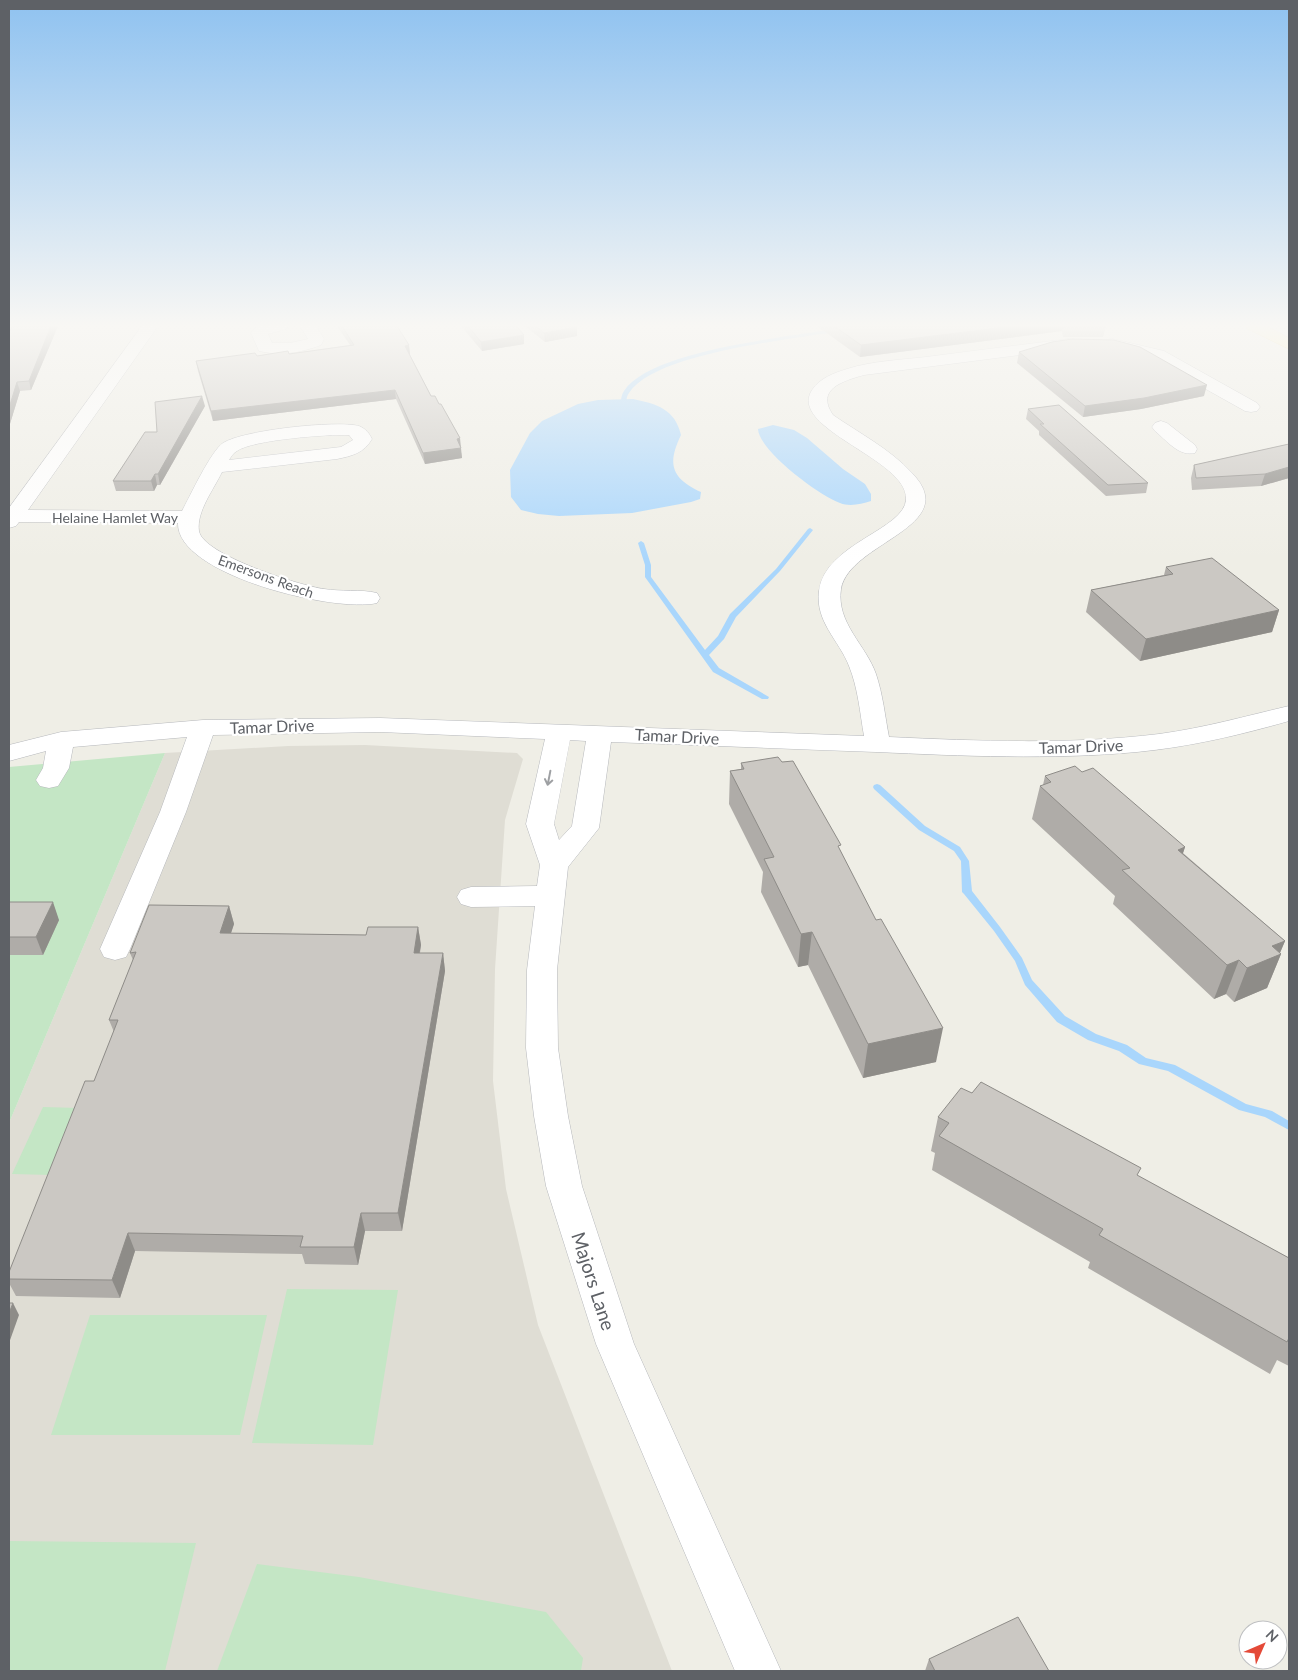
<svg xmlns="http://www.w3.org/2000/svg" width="1298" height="1680" font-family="Lato,sans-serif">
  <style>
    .education { fill: #dfddd4 }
    .green { fill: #c4e6c5 }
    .water { fill: #a9d6fc }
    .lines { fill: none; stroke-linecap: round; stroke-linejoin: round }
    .stream { fill: #a9d6fc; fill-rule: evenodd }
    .minor-casing { stroke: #b6b8bc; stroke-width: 1 }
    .major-casing { stroke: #edca61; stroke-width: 1 }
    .minor { fill: #fff; fill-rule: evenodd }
    .major { fill: #fdf2ae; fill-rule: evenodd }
    .wall { fill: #afaca8 }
    .shaded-wall { fill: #8e8c88 }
    .building { fill: #cbc8c3; stroke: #8e8c88 }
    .oneway { stroke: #9ea0a3 }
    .labels { text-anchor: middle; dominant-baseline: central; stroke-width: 4.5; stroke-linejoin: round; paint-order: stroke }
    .far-street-label { font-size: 14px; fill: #5e6166; stroke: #fff }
    .street-label { font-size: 16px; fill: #5e6166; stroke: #fff }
    .near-street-label { font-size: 19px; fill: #5e6166; stroke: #fff }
  </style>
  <rect width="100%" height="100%" fill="#efeee6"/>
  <path class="education" d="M365 745 517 753 523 759 505 820 495 969 493 1081 506 1189 538 1325 672 1671H9V1123L165 753 288 746Z"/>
  <g class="green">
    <path d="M165 753 9 1123V767Z"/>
    <path d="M43 1107 79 1108 50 1175 12 1174Z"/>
    <path d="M287 1289 398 1290 373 1445 252 1443Z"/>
    <path d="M90 1315H267L240 1435H51Z"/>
    <path d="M9 1541 196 1543 165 1671H9Z"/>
    <path d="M257 1564 359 1577 546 1612 583 1658 581 1671H217Z"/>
  </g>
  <g class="water">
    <path d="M633 399C657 404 675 409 681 435 667 464 671 478 701 492L700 499 691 502 632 513 559 516 538 514 521 510 511 497 510 470 530 433 542 421 578 404 598 400Z"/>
    <path d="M773 425 794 430 807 438 843 469 865 484 871 494V501C861 504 850 507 840 503 820 496 759 451 758 429Z"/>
  </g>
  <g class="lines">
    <g class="stream">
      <path d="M852 326H863C850 332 828 333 814 335 771 342 653 356 629 393 625 398 627 406 626 411L621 410C621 404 620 397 624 391 652 348 801 336 852 326Z"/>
      <path d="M810 528 813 530 780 571 736 617 724 639 709 655 719 668 769 697 768 699H762L713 672 645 577V565L638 543 641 541 644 543 651 565V577L705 650 718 636 730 614 776 569 808 529Z"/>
      <path d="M877 784 880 785 925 826 960 847 969 861 972 891 1000 927 1022 958 1032 980 1065 1016 1096 1034 1127 1045 1146 1058 1175 1065 1246 1104 1272 1111 1289 1121V1130L1265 1117 1239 1110 1168 1071 1139 1064 1119 1051 1088 1040 1057 1022 1025 985 1015 961 994 931 964 894 962 892 961 861 954 851 919 830 874 789 873 787 874 785Z"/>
    </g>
    <g class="minor-casing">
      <g id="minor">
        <path d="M142 326H158L28 510 182 511C190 496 211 451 223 443 243 430 337 420 359 426 366 429 369 433 372 439 364 453 352 456 337 459L222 472C214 489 196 512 199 531 203 555 301 586 324 589 341 592 360 589 377 593L380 598 377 603C336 613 176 575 178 523L19 522 16 526 9 528V508ZM349 435 353 440 341 447 229 460C231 457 233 453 237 451 252 440 328 434 349 435Z"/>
        <path d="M258 326H288L286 329 268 334 272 343H290L308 339 300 326H316L324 339 321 345C300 353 280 356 259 351L251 333Z"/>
        <path d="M1068 339 1074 340 1076 344 1074 348 864 375C843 381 815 389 833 415 859 433 890 449 912 473 964 527 849 542 841 589 836 623 866 645 876 674 883 695 885 716 889 737 979 741 1070 745 1159 734 1204 728 1246 716 1289 706V721C1240 735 1189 747 1137 752 1051 760 963 756 876 752 788 749 700 745 611 742L599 828 568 867 557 970 558 1048 568 1116 582 1186 634 1344 781 1671H735L596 1344 546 1186 534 1116 526 1048 527 970 535 906 471 907 461 904 457 897 461 890 471 887 537 886 540 865 526 824 545 739 380 732 213 735 186 812 130 949 126 957 115 960 104 957 100 949 160 812 187 737 73 747 69 768 58 786 49 788 40 786 36 780 43 768 46 751 9 761V745L61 732 203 720 380 718 864 736C860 713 858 688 849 666 839 640 815 622 819 591 825 543 905 530 906 499 908 459 787 429 812 390 820 378 834 373 847 369 872 361 900 360 926 357 973 351 1021 345 1068 339ZM570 740 586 741 572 826 559 840 554 824Z"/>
        <path d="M1113 339 1164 351 1257 403 1260 407 1257 411 1251 412 1245 411 1152 359 1107 348 1105 344 1107 340Z"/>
        <path d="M1161 421 1167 423 1195 445 1197 449 1195 453C1179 457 1166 440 1155 431L1152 427 1155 423Z"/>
      </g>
    </g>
    <g class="major-casing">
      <path id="major" d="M1246 326H1266L1289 338V349L1248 329Z"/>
    </g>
    <use href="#minor" class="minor"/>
    <use href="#major" class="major"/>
  </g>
  <g class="wall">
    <path d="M58 326 31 390 20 391 9 427V333Z"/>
    <path d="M337 326H397L409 345 410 355 431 396 460 446 462 458 425 464 396 399 213 421 198 371 196 361 257 356 289 354 350 345Z"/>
    <path d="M461 326H516L524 335V344L482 351Z"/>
    <path d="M525 326H575L577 336 545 342Z"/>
    <path d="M817 326H1106L1103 337H1063L1062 331 860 357Z"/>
    <path d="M1019 352 1204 396 1141 409 1083 417 1017 363Z"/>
    <path d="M205 406 160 485H157L154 491H116L113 481 157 432Z"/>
    <path d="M1028 409 1148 483 1146 493 1106 496 1039 435V431L1026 419Z"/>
    <path d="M1289 444V478L1261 486 1192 490 1191 478 1194 465Z"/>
    <path d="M1166 567 1279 610 1272 632 1140 661 1086 612 1091 590 1164 575Z"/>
    <path d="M782 762 840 850 936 1062 863 1078 808 965 798 967 761 892 763 872 729 804 730 771 741 769V763Z"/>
    <path d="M1082 772 1185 847 1183 853 1285 941 1280 953 1281 954 1267 988 1234 1002 1226 994 1214 999 1113 904 1115 896 1032 819 1040 786 1043 785 1045 776Z"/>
    <path d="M9 902 59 920 43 955H9Z"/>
    <path d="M229 906 234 924 231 933 366 935 418 927 421 945 420 953H443L445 971 402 1231H365L358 1265 305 1264 302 1254 135 1251 120 1298 16 1296 9 1283V1272L94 1081 114 1032 109 1020 133 960 130 953Z"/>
    <path d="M972 1093 1138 1176 1289 1258V1366L1277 1360 1270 1374 1088 1268 1090 1262 932 1170 935 1153 931 1151 938 1117Z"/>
    <path d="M929 1659 1049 1671H925Z"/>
  </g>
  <g class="shaded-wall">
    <path d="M51 326H58L31 390 29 381Z"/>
    <path d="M1013 326H1063L1062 331 860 357 861 345Z"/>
    <path d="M577 327V336L545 342 544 333Z"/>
    <path d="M524 335V344L482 351 481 342Z"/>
    <path d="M409 345 410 355H406L405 346Z"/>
    <path d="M17 382 20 391 9 427V408Z"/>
    <path d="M1207 385 1204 396 1141 409 1083 417 1085 406Z"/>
    <path d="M395 390 396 399 213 421 211 411Z"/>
    <path d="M202 396 205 406 160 485 158 474Z"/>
    <path d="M460 438 462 458 425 464 423 453 457 439Z"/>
    <path d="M1289 467V478L1261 486 1265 474Z"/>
    <path d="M155 474 157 485 154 491 151 481Z"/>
    <path d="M1279 610 1272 632 1140 661 1146 639Z"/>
    <path d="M1185 847 1174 880 1178 850Z"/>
    <path d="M53 902 59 920 43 955 36 937Z"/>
    <path d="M229 906 234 924 225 951 220 933Z"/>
    <path d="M418 927 421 945 416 971 414 953Z"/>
    <path d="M812 932 808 965 798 967 801 934Z"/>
    <path d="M1285 941 1279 955 1281 954 1267 988 1234 1002 1247 968 1272 946Z"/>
    <path d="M443 953 445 971 402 1231 398 1213Z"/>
    <path d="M1239 960 1226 994 1214 999 1227 965Z"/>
    <path d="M943 1028 936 1062 863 1078 868 1044Z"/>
    <path d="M361 1213 365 1231 358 1265 354 1247Z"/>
    <path d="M128 1233 135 1251 120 1298 112 1280Z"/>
    <path d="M13 1303 19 1315 9 1343V1313Z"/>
  </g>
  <g class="building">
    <path d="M12 326H51L29 381 17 382 9 408V333Z"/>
    <path d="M342 326H397L409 345 405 346 431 396H435L439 404H441L460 438 457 439 461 448 423 453 395 390 211 411 196 361 255 353 257 356 288 351 289 354 354 345Z"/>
    <path d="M468 326H516L524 335 481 342Z"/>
    <path d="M536 326H575L577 327 544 333Z"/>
    <path d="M834 326H1013L861 345Z"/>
    <path d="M1072 339 1114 340 1140 347 1207 385 1144 398 1085 406 1019 352 1052 342Z"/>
    <path d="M202 396 158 474H155L151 481H113L145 432H157L155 402Z"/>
    <path d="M1059 405 1148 483 1108 485 1040 424H1044L1028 409Z"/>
    <path d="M1289 444V467L1265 474 1196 478 1194 465Z"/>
    <path d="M1212 558 1279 610 1146 639 1091 590 1173 574 1166 567Z"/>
    <path d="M778 757 782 762 793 761 841 845 838 846 876 920 881 919 943 1028 868 1044 812 932 801 934 764 859 774 857 730 771 744 769 741 763Z"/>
    <path d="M1075 766 1082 772 1093 768 1185 847 1178 850 1285 941 1272 946 1281 954 1247 968 1239 960 1227 965 1122 870 1130 868 1040 786 1051 782 1045 776Z"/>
    <path d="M9 902H53L36 937H9Z"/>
    <path d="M149 905 229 906 220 933 366 935 368 927H418L414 953H443L398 1213H361L354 1247H300L303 1236 128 1233 112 1280 9 1279V1272L85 1081H94L118 1020H109L136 952 130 953Z"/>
    <path d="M981 1082 1141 1168 1137 1175 1289 1258V1338L1287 1342 1099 1235 1103 1229 939 1136 949 1123 938 1117 961 1088 972 1093Z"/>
    <path d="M9 1303H13L9 1313Z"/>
    <path d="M1018 1617 1049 1671H935L929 1659Z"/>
  </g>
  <defs><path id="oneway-shaft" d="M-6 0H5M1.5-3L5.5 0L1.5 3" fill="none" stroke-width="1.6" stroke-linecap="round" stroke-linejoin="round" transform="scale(1.25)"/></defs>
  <use class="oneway" href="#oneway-shaft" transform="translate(549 778) rotate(101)"/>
  <linearGradient id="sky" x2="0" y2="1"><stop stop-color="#8fc2f0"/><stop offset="0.58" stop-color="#f8f7f4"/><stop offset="1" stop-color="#f8f7f4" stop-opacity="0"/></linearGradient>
  <rect width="1298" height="561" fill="url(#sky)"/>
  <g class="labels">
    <g class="far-street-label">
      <text x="115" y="517">Helaine Hamlet Way</text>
      <text transform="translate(266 576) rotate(20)">Emersons Reach</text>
    </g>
    <g class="street-label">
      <text transform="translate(272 726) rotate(-2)">Tamar Drive</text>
      <text transform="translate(677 736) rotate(3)">Tamar Drive</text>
      <text transform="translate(1081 746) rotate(-2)">Tamar Drive</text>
    </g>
    <g class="near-street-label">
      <text transform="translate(594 1281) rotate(72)">Majors Lane</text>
    </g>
  </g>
  <rect width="1298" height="1680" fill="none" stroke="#5e6166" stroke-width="20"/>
  <g transform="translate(1263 1645) rotate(45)"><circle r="24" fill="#ffffff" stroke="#bfc0c2"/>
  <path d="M0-4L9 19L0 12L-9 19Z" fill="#e44a38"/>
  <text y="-8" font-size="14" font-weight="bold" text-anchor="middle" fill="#5e6166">N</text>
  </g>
</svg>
